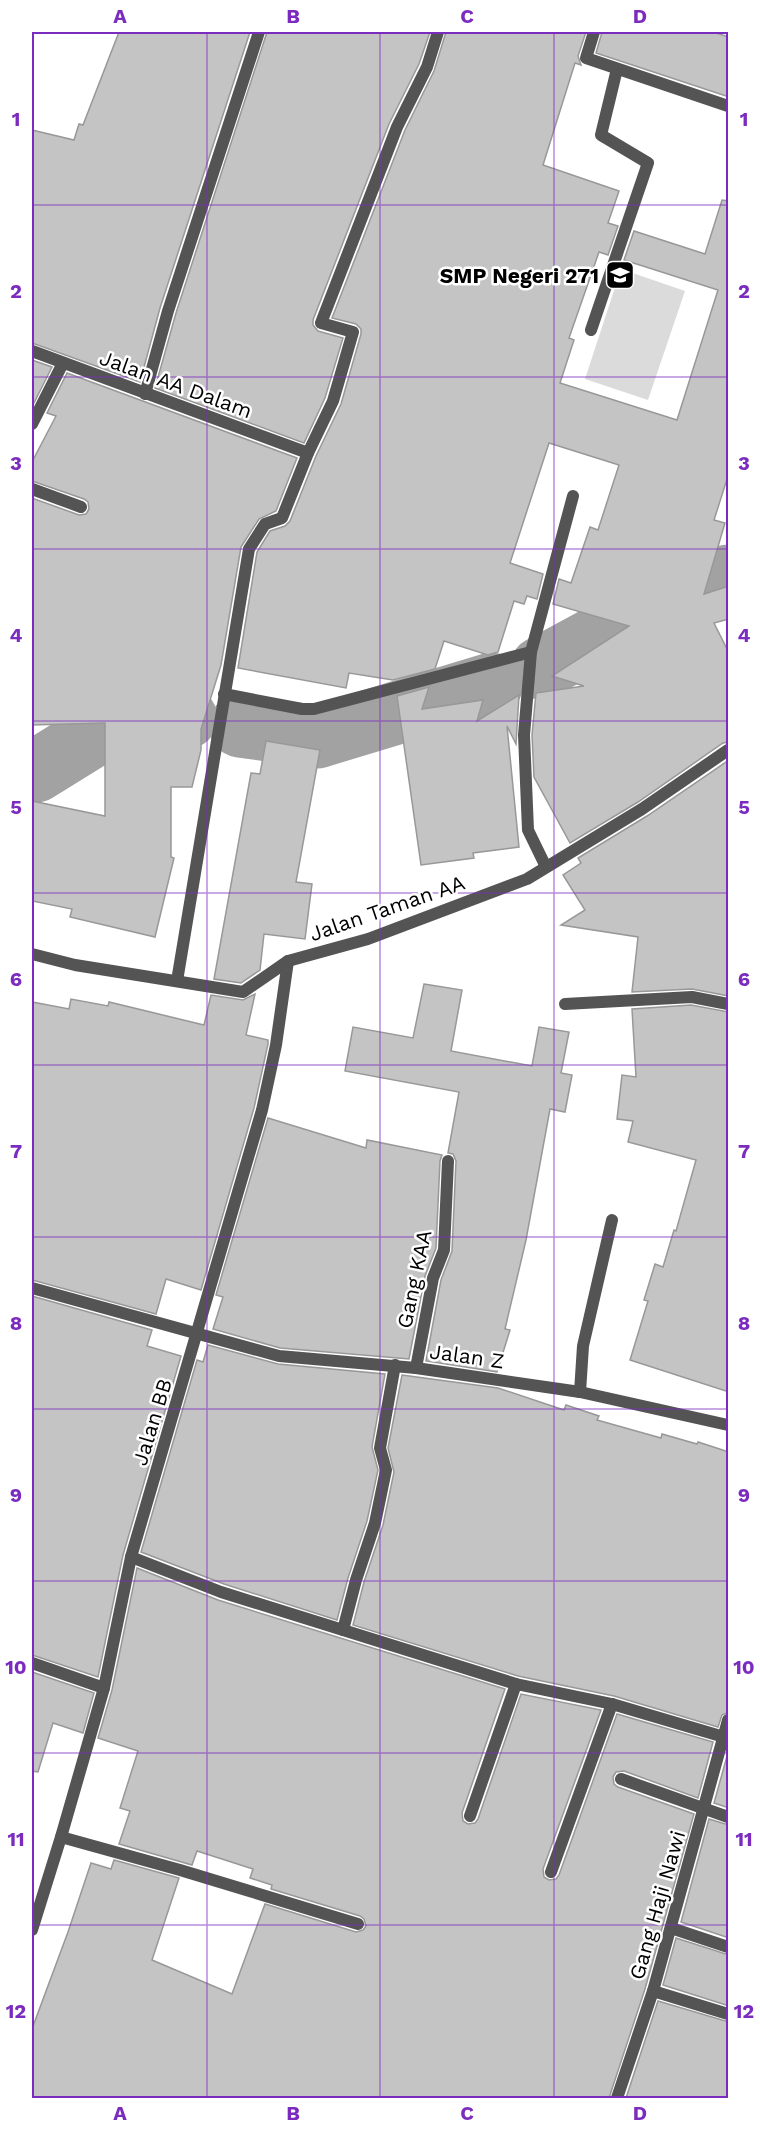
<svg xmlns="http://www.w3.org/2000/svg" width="760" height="2130" font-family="'Work Sans',sans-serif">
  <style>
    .green { fill: #dbdbdb }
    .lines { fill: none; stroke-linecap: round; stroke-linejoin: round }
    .river { stroke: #a2a2a2; stroke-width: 63 }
    .building { fill: #c4c4c4; stroke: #989898; stroke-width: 1.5 }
    .lane { stroke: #545454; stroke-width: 12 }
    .street { stroke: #545454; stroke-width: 12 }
    .grid { fill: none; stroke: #7b2cbf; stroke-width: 1.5; stroke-opacity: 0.55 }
    .labels { text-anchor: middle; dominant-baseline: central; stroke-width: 5; stroke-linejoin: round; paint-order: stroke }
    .poi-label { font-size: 21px; font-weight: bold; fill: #000; stroke: #fff; text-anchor: end }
    .street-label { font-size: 21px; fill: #000; stroke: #fff }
    .neatline { fill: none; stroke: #7b2cbf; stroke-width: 2 }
    .grid-label { font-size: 20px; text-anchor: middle; font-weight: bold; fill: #7b2cbf }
  </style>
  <rect width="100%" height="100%" fill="#fff"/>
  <path class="green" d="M621 269 685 291 648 400 585 379Z"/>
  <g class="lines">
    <g class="river">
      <path d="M541 668 677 594 728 576"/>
      <path d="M240 726 317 737 492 684"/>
      <path d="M32 770 36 771 136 709 186 718"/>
    </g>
  </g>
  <g class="building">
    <path d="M119 32H250L160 308 140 382 32 343V130L74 140 79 124 83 125Z"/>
    <path d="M267 32H430L419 64 389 124 313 320V325L318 331 343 338 325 398 304 443 155 388 176 313Z"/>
    <path d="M446 32H586L578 56 581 65 575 63 543 165 619 191 608 223 618 226 608 255 599 252 569 338 574 340 560 383 677 420 718 290 624 260 634 231 705 254 722 200 729 201V473L714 520 725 523 704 594 729 586V619L714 623 729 653V742L723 743 638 802 570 843 534 777 532 735 536 693 584 686 552 676 629 626 553 604 559 579 571 583 590 527 598 530 619 465 549 443 510 563 543 574 537 599 527 596 524 604 514 601 498 652 488 655 444 641 435 669 393 680 349 673 346 688 238 668 257 552 270 531 285 526 290 521 316 456 341 404 361 334V329L356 324 332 318 405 130 434 71Z"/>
    <path d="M602 32H713L729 37V97L596 53Z"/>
    <path d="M32 360 52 367 32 407Z"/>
    <path d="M67 373 297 458 276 511 259 519 241 547 221 665 201 729V750L192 787H171V857L174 858 155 937 70 917 72 909 32 901V801L105 816V723L32 725V498L79 515 86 514 89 509 88 502 84 499 32 481V462L56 416 47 413Z"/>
    <path d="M429 687 422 709 483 700 477 721 519 695 516 744 507 726 519 847 473 853 474 858 421 865 397 696Z"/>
    <path d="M266 741 320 750 296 882 312 884 305 939 264 934 260 970 241 983 214 979 251 773 260 774Z"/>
    <path d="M729 760V996L692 989 632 992 638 937 561 925 585 910 563 875 581 863 578 858 647 816Z"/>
    <path d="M424 984 462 990 451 1051 532 1066 539 1027 569 1032 561 1073 572 1075 565 1112 550 1109 526 1240 505 1329 510 1330 497 1372 426 1361 441 1280 452 1251 456 1161 453 1154 448 1153 459 1092 345 1071 353 1027 413 1038Z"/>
    <path d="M255 994 246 1035 268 1040V1044L254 1108 201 1290 166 1279 156 1314 32 1280V1002L69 1009 71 999 108 1006 109 1002 204 1025 211 995 243 1000Z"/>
    <path d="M691 1005 729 1012V1392L630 1360 648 1301 644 1300 655 1264 663 1267 674 1230 676 1231 696 1160 628 1142 633 1121 617 1119 622 1075 636 1077 632 1009Z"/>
    <path d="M268 1118 366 1148 367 1140 442 1155 440 1161 436 1248 425 1276 409 1359 280 1348 213 1329 223 1297 216 1295Z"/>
    <path d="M32 1296 152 1330 147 1346 181 1356 123 1555 98 1677 32 1655Z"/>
    <path d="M208 1345 278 1364 385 1374 372 1447 378 1470 367 1521 348 1578 337 1620 224 1584 141 1552 197 1360 203 1362Z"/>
    <path d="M402 1375 498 1388 564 1410 566 1405 599 1416 597 1420 661 1438 662 1434 697 1444 698 1442 729 1452V1712L722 1715 718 1727 614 1696 518 1676 353 1625 364 1582 383 1525 394 1472 388 1448Z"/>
    <path d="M137 1568 218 1600 505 1689 462 1813 463 1821 468 1824 475 1823 478 1819 521 1694 601 1710 543 1869 544 1877 549 1880 556 1879 559 1875 617 1714 713 1742 698 1798 624 1771 616 1772 613 1777 614 1784 618 1787 694 1814 645 1989 609 2098H32V2029L68 1932 91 1863 111 1869 114 1860 179 1878 152 1960 232 1994 265 1904 356 1932 363 1930 366 1926 364 1919 360 1916 271 1889 272 1885 250 1878 253 1869 197 1851 192 1865 119 1844 130 1811 120 1808 138 1751 98 1738 112 1690Z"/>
    <path d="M32 1672 94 1693 83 1733 53 1723 38 1772 32 1771Z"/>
    <path d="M729 1749V1808L714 1803Z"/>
    <path d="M709 1819 729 1825V1938L681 1922Z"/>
    <path d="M676 1938 729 1955V2006L663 1985Z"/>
    <path d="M658 2001 729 2022V2098H626Z"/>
  </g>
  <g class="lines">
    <path class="lane" d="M591 330 648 163 601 135 617 69"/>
    <g class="street">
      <path d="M594 32 586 58 728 106"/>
      <path d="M32 351 308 453"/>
      <path d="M145 394 168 311 259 32"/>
      <path d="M32 424 63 363"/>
      <path d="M32 489 81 507"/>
      <path d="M224 694 302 709H314L531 652"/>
      <path d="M546 867 528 830 524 735 531 652 573 496"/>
      <path d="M32 954 75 965 243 992 288 961 368 939 527 879 642 809 728 750"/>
      <path d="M177 981 249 549 265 524 282 518 308 453 333 401 353 332 321 323 397 127 427 67 438 32"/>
      <path d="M565 1004 692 997 728 1004"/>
      <path d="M32 1288 279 1356 416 1368 580 1392 728 1425"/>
      <path d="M416 1368 433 1278 444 1250 448 1161"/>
      <path d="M580 1392 583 1346 612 1220"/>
      <path d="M131 1557 221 1592 516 1684 612 1704 724 1737"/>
      <path d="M343 1630 356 1580 375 1523 386 1470 380 1448 395 1365"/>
      <path d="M32 1663 104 1688"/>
      <path d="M621 1779 728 1817"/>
      <path d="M470 1816 516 1684"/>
      <path d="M61 1837 180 1870 358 1924"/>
      <path d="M551 1872 612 1704"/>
      <path d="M671 1928 728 1947"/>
      <path d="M32 1930 61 1837 104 1688 131 1557 262 1110 276 1045 288 961"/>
      <path d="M653 1991 728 2014"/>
      <path d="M617 2098 653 1991 728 1720"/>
    </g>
  </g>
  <path class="grid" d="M207 32V2098M380 32V2098M554 32V2098M32 205H728M32 377H728M32 549H728M32 721H728M32 893H728M32 1065H728M32 1237H728M32 1409H728M32 1581H728M32 1753H728M32 1925H728"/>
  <defs>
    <g id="school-square" transform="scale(1.5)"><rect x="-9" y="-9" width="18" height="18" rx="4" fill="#000" stroke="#fff"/><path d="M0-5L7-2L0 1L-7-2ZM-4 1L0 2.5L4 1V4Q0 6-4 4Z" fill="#fff"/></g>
  </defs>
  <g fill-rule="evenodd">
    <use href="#school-square" x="620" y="275"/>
  </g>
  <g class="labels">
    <g class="poi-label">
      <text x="599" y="275">SMP Negeri 271</text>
    </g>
    <g class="street-label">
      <text transform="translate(176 384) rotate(20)">Jalan AA Dalam</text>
      <text transform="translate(387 908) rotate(-19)">Jalan Taman AA</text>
      <text transform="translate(414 1279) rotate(-78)">Gang KAA</text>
      <text transform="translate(467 1356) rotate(8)">Jalan Z</text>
      <text transform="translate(152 1422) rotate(-73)">Jalan BB</text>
      <text transform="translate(657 1905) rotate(-74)">Gang Haji Nawi</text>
    </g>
  </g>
  <rect width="760" height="2130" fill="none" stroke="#ffffff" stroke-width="66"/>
  <rect x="33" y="33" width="694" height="2064" class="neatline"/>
  <g class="grid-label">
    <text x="120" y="23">A</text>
    <text x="293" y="23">B</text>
    <text x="467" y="23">C</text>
    <text x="640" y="23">D</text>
    <text x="16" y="126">1</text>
    <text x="744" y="126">1</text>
    <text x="16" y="298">2</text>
    <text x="744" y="298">2</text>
    <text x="16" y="470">3</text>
    <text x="744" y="470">3</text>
    <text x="16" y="642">4</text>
    <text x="744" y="642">4</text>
    <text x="16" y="814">5</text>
    <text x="744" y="814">5</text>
    <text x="16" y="986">6</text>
    <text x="744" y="986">6</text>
    <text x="16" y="1158">7</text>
    <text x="744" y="1158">7</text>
    <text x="16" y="1330">8</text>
    <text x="744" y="1330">8</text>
    <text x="16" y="1502">9</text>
    <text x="744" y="1502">9</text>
    <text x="16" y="1674">10</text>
    <text x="744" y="1674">10</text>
    <text x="16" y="1846">11</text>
    <text x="744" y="1846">11</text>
    <text x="16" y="2018">12</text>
    <text x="744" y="2018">12</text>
    <text x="120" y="2120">A</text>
    <text x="293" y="2120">B</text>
    <text x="467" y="2120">C</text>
    <text x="640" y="2120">D</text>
  </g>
</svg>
